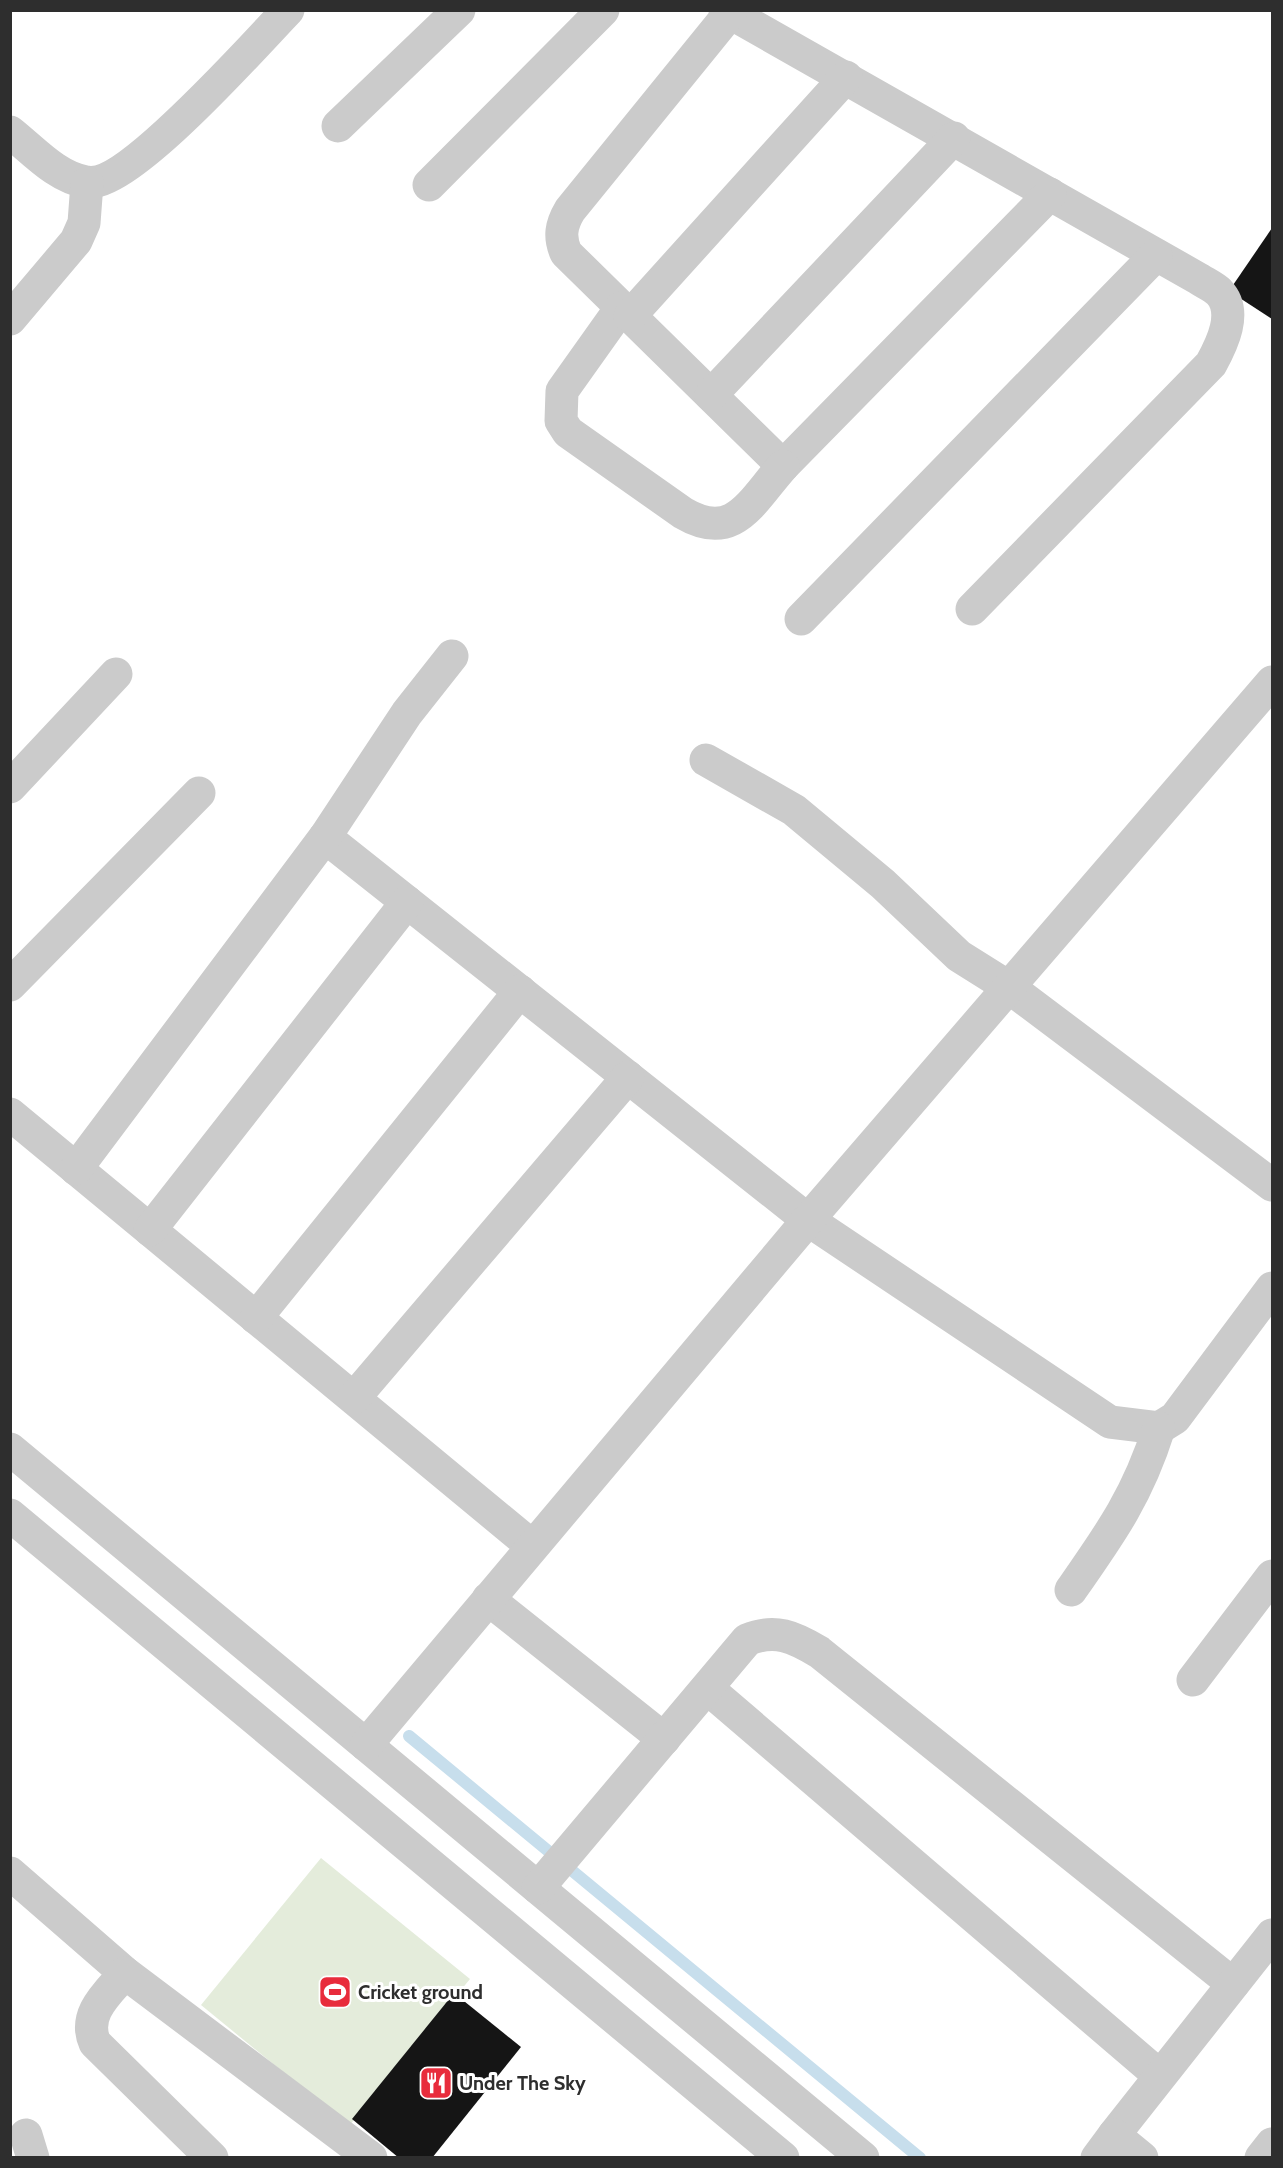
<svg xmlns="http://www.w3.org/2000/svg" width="1283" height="2168" font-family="Cabin,sans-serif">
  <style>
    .green { fill: #e4ecdb }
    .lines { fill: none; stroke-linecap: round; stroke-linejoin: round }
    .stream { stroke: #c7deec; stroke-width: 12 }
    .building { fill: #151515 }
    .minor { stroke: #cbcbcb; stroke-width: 33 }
    .labels { text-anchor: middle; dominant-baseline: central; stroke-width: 6; stroke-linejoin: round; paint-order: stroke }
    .poi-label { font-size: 20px; font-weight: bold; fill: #2e2e2e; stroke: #fff; text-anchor: start }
  </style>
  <rect width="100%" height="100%" fill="#fff"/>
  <path class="green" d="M321 1858 470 1979 349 2126 201 2005Z"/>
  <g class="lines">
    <path class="stream" d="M409 1736 920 2158"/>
  </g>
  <g class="building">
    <path d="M1272 228V319L1229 291Z"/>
    <path d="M454 1993 521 2047 432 2158H399L352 2119Z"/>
  </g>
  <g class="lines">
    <g class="minor">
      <path d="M725 10 1199 279C1205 283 1214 287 1219 292 1238 312 1222 344 1211 364L972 609"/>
      <path d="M730 13 570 210C561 225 559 237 566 253L783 466 1050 194"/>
      <path d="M338 126 459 10"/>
      <path d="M10 132C33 150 56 177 86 182 127 190 256 43 288 10"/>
      <path d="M429 185 603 10"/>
      <path d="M621 308 562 391 561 421 568 432 683 513C734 543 751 502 783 466"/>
      <path d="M630 316 846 77"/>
      <path d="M10 319 76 241 84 223 87 183"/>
      <path d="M711 395 954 138"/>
      <path d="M801 619 1156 255"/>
      <path d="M706 760 794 810 883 884 959 956 1010 988 1272 1185"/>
      <path d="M10 787 116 674"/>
      <path d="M325 837 808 1220 1110 1422 1159 1428 1175 1418 1272 1288"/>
      <path d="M10 985 199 793"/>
      <path d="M10 1114 532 1546"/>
      <path d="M76 1169 325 837 407 713 452 656"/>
      <path d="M150 1230 407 902"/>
      <path d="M256 1318 520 991"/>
      <path d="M354 1398 628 1077"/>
      <path d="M10 1449 863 2158"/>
      <path d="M10 1515 783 2158"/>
      <path d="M1071 1590C1111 1533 1138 1495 1159 1428"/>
      <path d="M488 1599 664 1739"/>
      <path d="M1193 1680 1272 1576"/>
      <path d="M707 1688 1160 2076"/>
      <path d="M366 1745 808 1220 1272 682"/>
      <path d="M10 1873 125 1973 371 2158"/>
      <path d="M538 1888 747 1640C775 1628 794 1637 819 1652L1233 1984"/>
      <path d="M125 1973C108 1993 82 2014 95 2043L212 2158"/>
      <path d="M26 2135 33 2158"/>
      <path d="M1114 2135 1272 1935"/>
      <path d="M1097 2158 1114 2135 1142 2158"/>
      <path d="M1261 2158 1272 2144"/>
    </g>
  </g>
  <defs>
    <g id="stadium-square" transform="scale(1.725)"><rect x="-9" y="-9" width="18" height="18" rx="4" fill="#e82c3c" stroke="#fff"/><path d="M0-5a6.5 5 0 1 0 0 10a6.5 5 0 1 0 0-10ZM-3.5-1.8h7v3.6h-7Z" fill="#fff"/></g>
    <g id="restaurant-square" transform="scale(1.725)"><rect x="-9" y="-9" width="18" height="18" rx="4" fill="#e82c3c" stroke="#fff"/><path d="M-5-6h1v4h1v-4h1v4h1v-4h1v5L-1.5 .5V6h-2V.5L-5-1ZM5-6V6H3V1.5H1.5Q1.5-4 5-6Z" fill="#fff"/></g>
  </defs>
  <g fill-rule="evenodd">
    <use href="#stadium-square" x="335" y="1992"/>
    <use href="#restaurant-square" x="436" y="2083"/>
  </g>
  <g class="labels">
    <g class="poi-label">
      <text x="358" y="1992">Cricket ground</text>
      <text x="459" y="2083">Under The Sky</text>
    </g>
  </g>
  <rect width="1283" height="2168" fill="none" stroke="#2e2e2e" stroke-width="24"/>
</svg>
